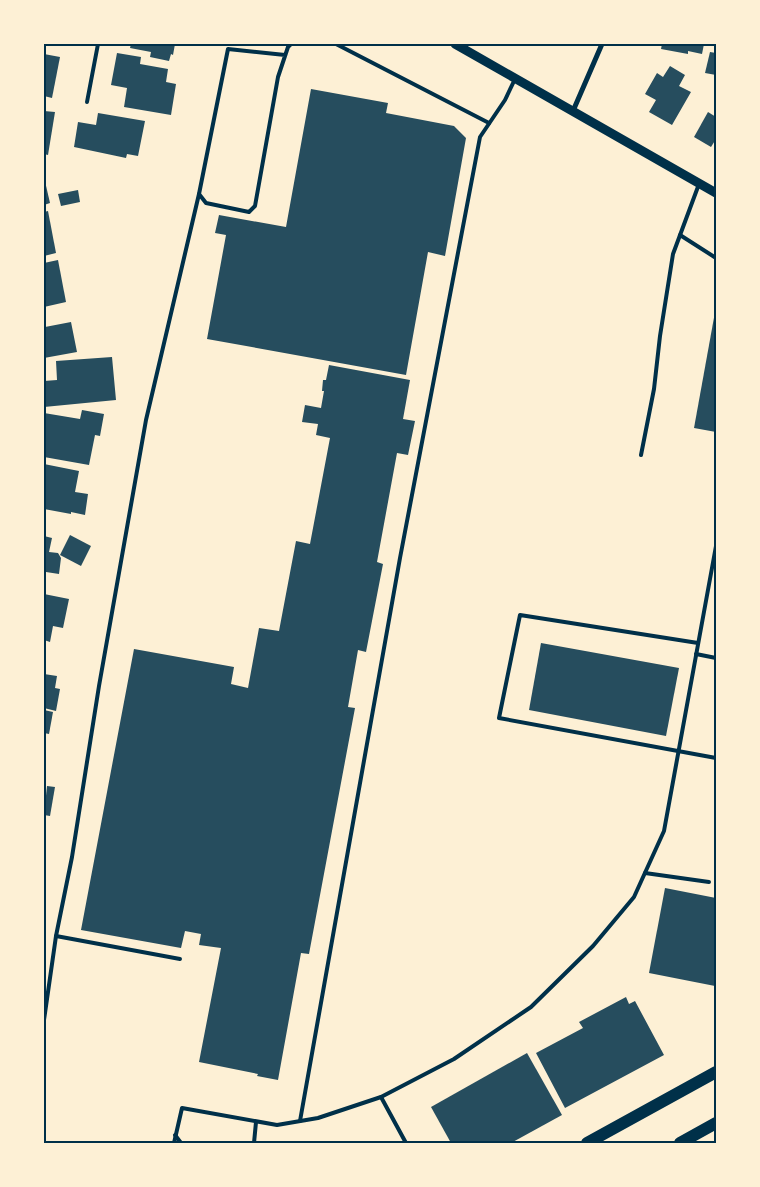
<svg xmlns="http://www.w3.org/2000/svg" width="760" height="1187" font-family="Montserrat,sans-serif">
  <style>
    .building { fill: #264d5e }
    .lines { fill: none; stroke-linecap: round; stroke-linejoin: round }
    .service { stroke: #003049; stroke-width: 4 }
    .minor { stroke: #003049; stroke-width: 5 }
    .tertiary { stroke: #003049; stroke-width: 9 }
    .primary { stroke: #003049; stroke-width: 12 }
    .neatline { fill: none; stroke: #003049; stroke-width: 2 }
  </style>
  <rect width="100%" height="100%" fill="#fdf0d5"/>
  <g class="building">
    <path d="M131 44H175L173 55 171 54 169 61 150 57 151 52 130 48Z"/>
    <path d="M662 44H704L702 54 688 51V54L661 49Z"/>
    <path d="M710 52 716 53V75L705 73Z"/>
    <path d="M117 53 141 57 140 64 168 69 166 82 176 84 171 115 124 107 127 88 111 85Z"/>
    <path d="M44 54 60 57 52 98 44 96Z"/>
    <path d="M670 66 685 75 679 86 691 92 672 125 649 112 656 100 645 94 657 73 663 77Z"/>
    <path d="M311 89 388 103 386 113 454 126 466 138 445 256 428 252 406 375 207 339 226 235 215 233 219 215 286 227Z"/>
    <path d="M44 111 55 112 48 155 44 154Z"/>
    <path d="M708 112 716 117V139L711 147 694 137Z"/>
    <path d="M98 113 145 121 138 156 127 154 126 158 74 147 78 122 96 125Z"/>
    <path d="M44 177 50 203 44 205Z"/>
    <path d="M78 190 80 202 61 206 58 194Z"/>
    <path d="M48 211 56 253 44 256V212Z"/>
    <path d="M58 260 66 302 44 307V263Z"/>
    <path d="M715 312H716V432L694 428Z"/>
    <path d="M71 322 77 352 44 358V323L45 327Z"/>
    <path d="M112 357 116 400 44 407V381L57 380 56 361Z"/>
    <path d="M329 365 410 380 403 419 415 421 408 455 397 453 377 562 383 564 366 652 358 650 348 707 355 708 309 954 301 953 278 1080 257 1076 258 1074 199 1062 221 948 199 945 201 934 185 931 181 948 81 930 134 649 234 667 231 684 248 688 259 628 279 631 296 541 310 544 330 438 316 435 318 424 302 422 305 405 321 408 324 391H322L323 380H326Z"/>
    <path d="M82 410 104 414 100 436 95 435 89 465 44 457V413L80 419Z"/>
    <path d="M44 464 79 471 75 492 88 494 85 515 71 512V514L44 509Z"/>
    <path d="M70 535 91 546 81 566 60 555Z"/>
    <path d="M44 536 52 538 49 552 58 553 61 558 59 574 46 572 45 579Z"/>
    <path d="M44 594 69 599 63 628 53 626 50 642 44 640Z"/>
    <path d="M541 643 679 668 666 736 529 710Z"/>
    <path d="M44 674 57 676 55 688 60 689 56 711 44 708Z"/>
    <path d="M44 710 53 712 49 734 44 733Z"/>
    <path d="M47 786 55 787 50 816 44 815Z"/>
    <path d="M665 888 716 898V978L715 986 649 973Z"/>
    <path d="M626 997 629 1004 635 1001 664 1055 565 1108 536 1053 583 1028 579 1022Z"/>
    <path d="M527 1053 562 1115 511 1143H451L431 1107Z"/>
  </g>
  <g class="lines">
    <g class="service">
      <path d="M336 44 489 123"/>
      <path d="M285 55 228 49 199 194 206 203 249 212 255 206 278 77 288 47 291 44"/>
      <path d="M87 102 98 44"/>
      <path d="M680 235 716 258"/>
      <path d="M641 455 654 389 660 336 673 254 699 184"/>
      <path d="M698 643 520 615 499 718 716 758"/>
      <path d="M696 654 716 658"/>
      <path d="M645 873 709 882"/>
      <path d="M56 936 180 959"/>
      <path d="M44 1020 56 936 72 857 99 686 146 420 199 194"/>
      <path d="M381 1097 406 1143"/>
      <path d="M300 1121 400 558 480 137 505 100 515 79"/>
      <path d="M175 1135 181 1143"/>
      <path d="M174 1143 182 1108 277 1125 318 1118 381 1097 454 1059 531 1007 593 946 634 897 664 831 716 546"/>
      <path d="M254 1143 256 1122"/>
    </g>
    <path class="minor" d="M573 111 602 44"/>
    <path class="tertiary" d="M455 44 716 193"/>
    <g class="primary">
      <path d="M587 1143 716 1072"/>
      <path d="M680 1143 716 1123"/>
    </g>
  </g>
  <rect width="760" height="1187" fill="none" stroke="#fdf0d5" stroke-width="90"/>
  <rect x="45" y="45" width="670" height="1097" class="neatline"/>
</svg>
